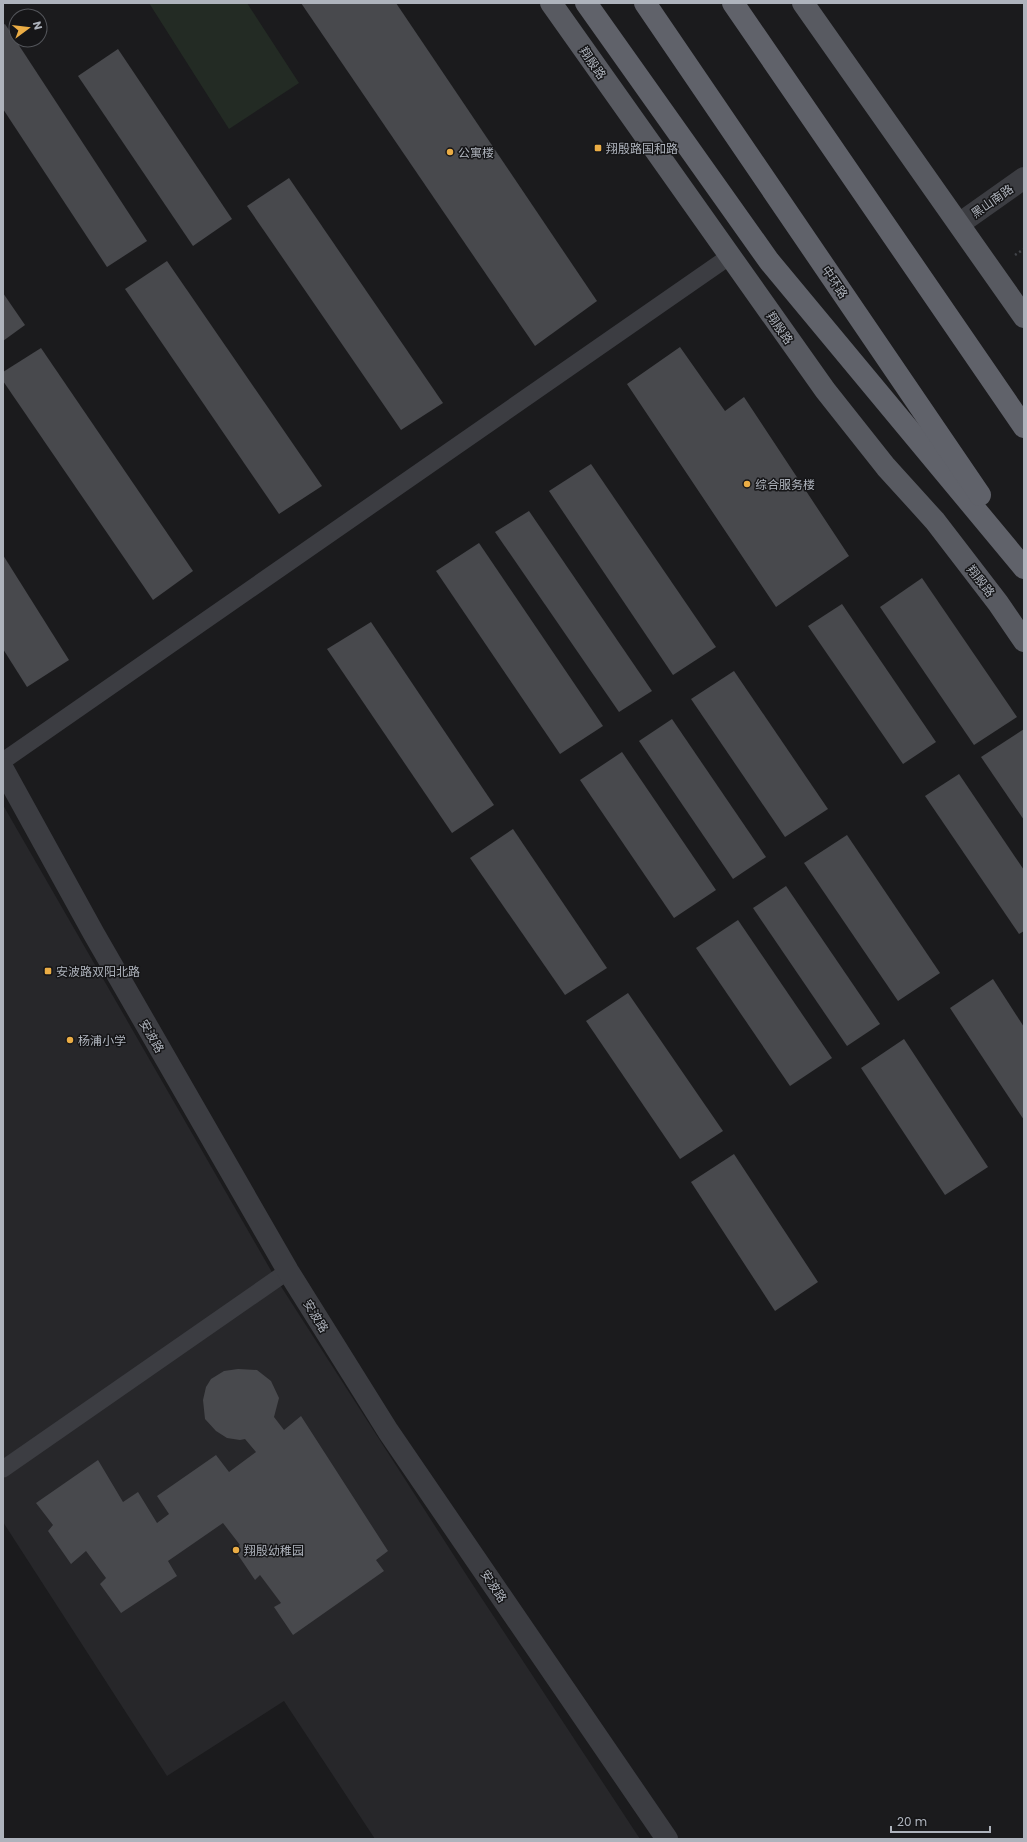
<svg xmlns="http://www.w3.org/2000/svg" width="1027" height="1842" font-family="Poppins,'Noto Sans SC',sans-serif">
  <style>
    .built { fill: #27272a }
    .green { fill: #232b24 }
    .building { fill: #48494d }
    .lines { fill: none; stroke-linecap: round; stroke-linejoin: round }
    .path { stroke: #424449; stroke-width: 2.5; stroke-dasharray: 2 3; stroke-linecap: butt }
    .service { stroke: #3c3d42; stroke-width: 17 }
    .tertiary { stroke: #3c3d42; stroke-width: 22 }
    .primary { stroke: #585a61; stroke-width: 22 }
    .trunk { stroke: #60626a; stroke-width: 22 }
    .poi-dot { fill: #ebad45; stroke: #161618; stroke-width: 1.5 }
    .labels { text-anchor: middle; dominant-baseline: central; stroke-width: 3; stroke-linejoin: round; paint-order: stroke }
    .street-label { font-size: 12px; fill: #aeb3bc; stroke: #161618 }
    .poi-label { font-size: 12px; fill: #aeb3bc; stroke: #161618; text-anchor: start }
  </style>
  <rect width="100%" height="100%" fill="#1b1b1d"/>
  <path class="built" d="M3 805 273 1274 469 1579 640 1839H375L284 1701 167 1776 3 1522Z"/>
  <path class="green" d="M149 3H247L299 83 229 129Z"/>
  <g class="building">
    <path d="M301 3H396L597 301 535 346Z"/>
    <path d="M5 24 147 241 107 267 3 109V25Z"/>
    <path d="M118 49 232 219 193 246 78 76Z"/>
    <path d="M289 178 443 403 401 430 247 206Z"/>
    <path d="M167 261 322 486 279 514 125 289Z"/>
    <path d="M3 293 25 325 3 341Z"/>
    <path d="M680 347 725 411 744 397 849 556 776 607 627 384Z"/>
    <path d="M41 348 193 571 153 600 3 381V372Z"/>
    <path d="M591 464 716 647 673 675 549 491Z"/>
    <path d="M529 511 652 691 619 712 495 532Z"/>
    <path d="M479 543 603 726 560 754 436 571Z"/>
    <path d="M3 555 69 660 27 687 3 649Z"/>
    <path d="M922 578 1017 717 974 745 880 607Z"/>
    <path d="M842 604 936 742 903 764 808 626Z"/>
    <path d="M371 622 494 805 452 833 327 649Z"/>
    <path d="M734 671 828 809 785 837 691 699Z"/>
    <path d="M672 719 766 857 733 879 639 741Z"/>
    <path d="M1024 729V820L981 757Z"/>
    <path d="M622 752 716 890 674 918 580 780Z"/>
    <path d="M959 774 1024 870V931L1019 934 925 796Z"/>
    <path d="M513 829 607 968 565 995 470 858Z"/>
    <path d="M847 835 940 973 898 1001 804 863Z"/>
    <path d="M786 886 880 1024 847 1046 753 908Z"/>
    <path d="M738 920 832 1058 790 1086 696 948Z"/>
    <path d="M993 979 1024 1027V1120L950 1008Z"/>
    <path d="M628 993 723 1131 680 1159 586 1021Z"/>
    <path d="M904 1039 988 1167 945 1195 861 1068Z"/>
    <path d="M734 1154 818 1282 775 1311 691 1182Z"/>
    <path d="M238 1369 257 1370 271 1381 279 1398 274 1417 284 1430 301 1416 388 1551 376 1560 384 1571 293 1635 274 1607 281 1603 260 1575 255 1580 234 1549 240 1545 223 1523 168 1561 177 1576 121 1613 100 1584 106 1578 86 1551 71 1564 48 1531 53 1525 36 1503 98 1460 123 1502 138 1492 157 1523 169 1514 157 1496 216 1455 229 1472 256 1452 245 1439 240 1440 227 1438 216 1431 205 1419 203 1400 206 1387 211 1379 224 1371Z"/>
  </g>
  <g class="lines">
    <path class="path" d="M1015 255 1024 249"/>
    <g class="service">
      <path d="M3 761 730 256"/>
      <path d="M3 1469 288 1271"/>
    </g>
    <g class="tertiary">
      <path d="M959 224 1024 178"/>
      <path d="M3 769 94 934 288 1271 388 1431 667 1839"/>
    </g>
    <g class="primary">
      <path d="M551 3 825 390 886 467 935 521 998 603 1024 641"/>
      <path d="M803 3 1024 317"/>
    </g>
    <g class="trunk">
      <path d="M586 3 769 261 1024 568"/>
      <path d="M645 3 980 495"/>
      <path d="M733 3 1024 427"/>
    </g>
  </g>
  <g class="poi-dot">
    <rect x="594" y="144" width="8" height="8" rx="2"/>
    <circle cx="450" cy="152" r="4"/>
    <circle cx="747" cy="484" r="4"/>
    <rect x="44" y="967" width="8" height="8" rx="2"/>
    <circle cx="70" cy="1040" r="4"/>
    <circle cx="236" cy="1550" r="4"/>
  </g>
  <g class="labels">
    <g class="street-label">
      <text transform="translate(593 63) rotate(55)">翔殷路</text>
      <text transform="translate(992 201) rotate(-35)">黑山南路</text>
      <text transform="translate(835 282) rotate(56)">中环路</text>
      <text transform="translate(780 328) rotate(55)">翔殷路</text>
      <text transform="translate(981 581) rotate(52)">翔殷路</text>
      <text transform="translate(152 1036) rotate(60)">安波路</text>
      <text transform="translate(316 1316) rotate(58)">安波路</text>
      <text transform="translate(494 1586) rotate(56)">安波路</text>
    </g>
    <g class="poi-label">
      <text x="606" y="148">翔殷路国和路</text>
      <text x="458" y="152">公寓楼</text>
      <text x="755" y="484">综合服务楼</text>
      <text x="56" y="971">安波路双阳北路</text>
      <text x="78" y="1040">杨浦小学</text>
      <text x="244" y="1550">翔殷幼稚园</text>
    </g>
  </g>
  <rect width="1027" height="1842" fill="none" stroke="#aeb3bc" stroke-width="8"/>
  <g transform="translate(28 28) rotate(75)"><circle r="19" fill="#161618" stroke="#53555a"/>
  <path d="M0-3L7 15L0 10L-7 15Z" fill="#ebad45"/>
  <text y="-6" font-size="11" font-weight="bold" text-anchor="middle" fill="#aeb3bc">N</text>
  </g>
  <path d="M891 1826v6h99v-6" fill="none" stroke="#aeb3bc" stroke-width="2"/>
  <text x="897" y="1826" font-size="12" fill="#aeb3bc" stroke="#161618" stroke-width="3" paint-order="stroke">20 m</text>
</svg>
